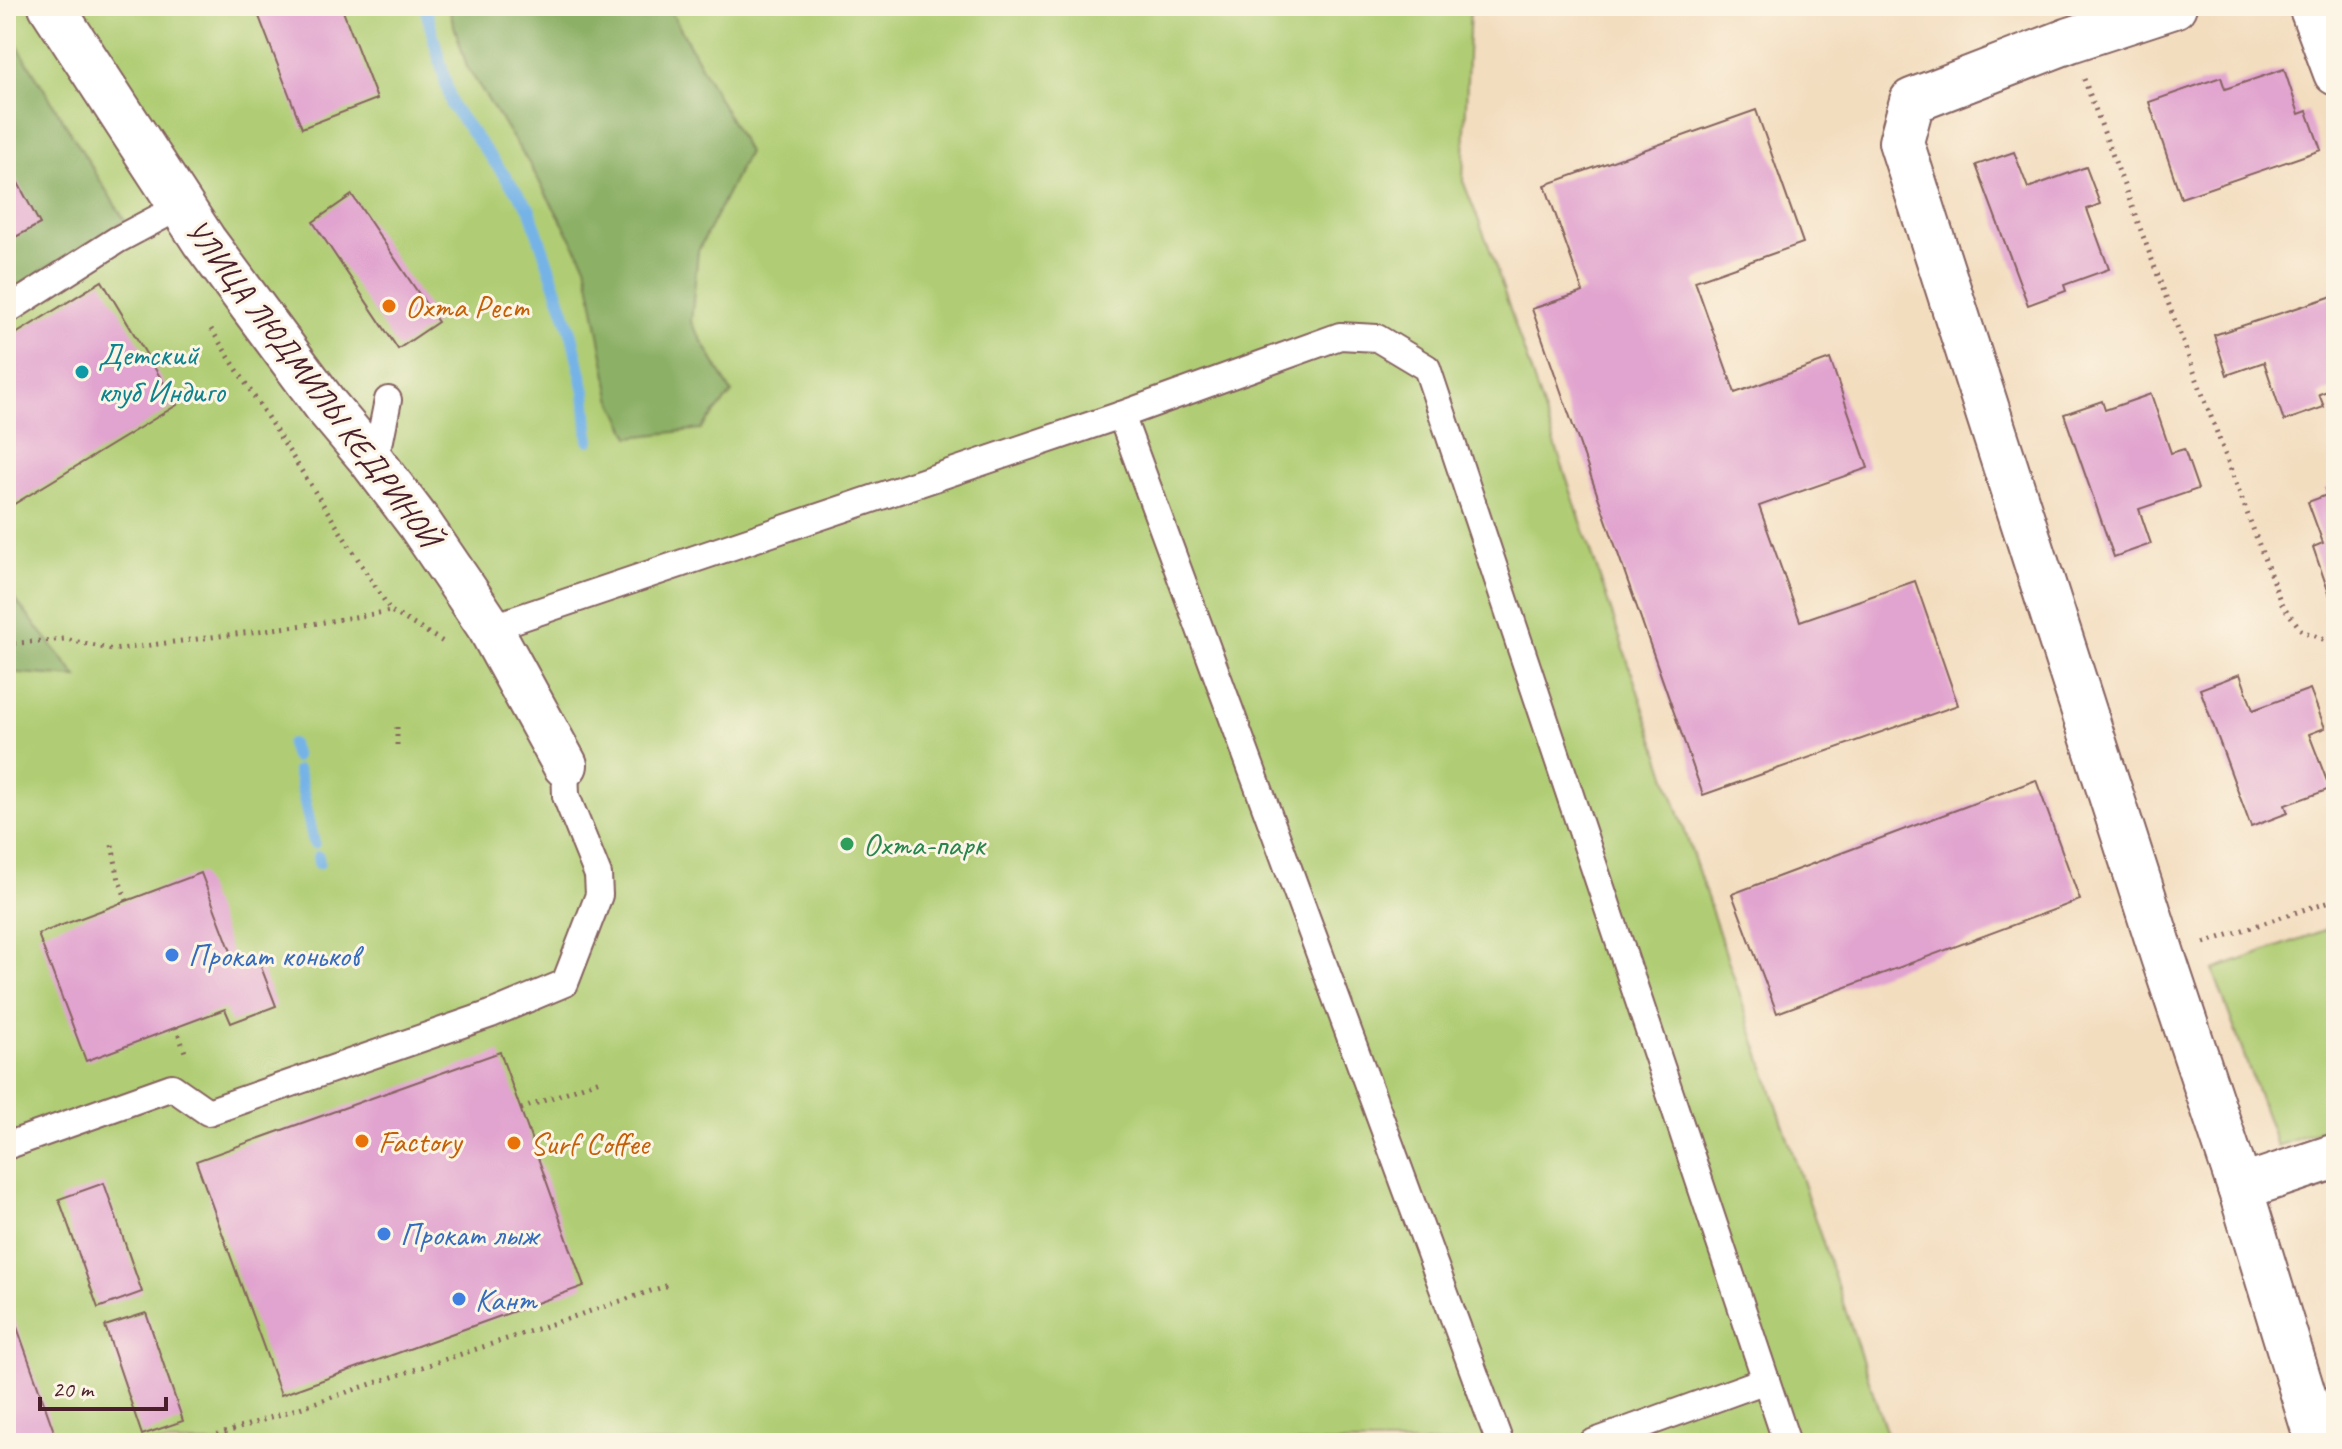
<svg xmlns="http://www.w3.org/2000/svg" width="2342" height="1449" font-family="Caveat,sans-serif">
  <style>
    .green { fill: #b0cd74; stroke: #7d7650; stroke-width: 2 }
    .forest { fill: #8cb066; stroke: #6b6848; stroke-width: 2 }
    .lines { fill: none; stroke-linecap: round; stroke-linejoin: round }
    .stream { stroke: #74b3e7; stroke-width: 12 }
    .building { fill: #e1a3cf }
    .lane-casing { stroke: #85625f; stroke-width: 30 }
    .street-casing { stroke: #85625f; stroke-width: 48 }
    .path { stroke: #85625f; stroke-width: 5; stroke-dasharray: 2 6; stroke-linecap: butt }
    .lane { stroke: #fff; stroke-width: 26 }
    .street { stroke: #fff; stroke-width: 44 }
    .food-dot { fill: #e8710a; stroke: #fcf5e5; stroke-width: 3 }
    .culture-dot { fill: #0f9aa8; stroke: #fcf5e5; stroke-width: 3 }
    .leisure-dot { fill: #2e9e5b; stroke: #fcf5e5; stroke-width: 3 }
    .shop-dot { fill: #3f7fe0; stroke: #fcf5e5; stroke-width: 3 }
    .labels { text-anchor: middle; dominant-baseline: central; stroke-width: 6; stroke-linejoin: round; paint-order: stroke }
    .food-label { font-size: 32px; fill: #c56008; stroke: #fcf5e5; text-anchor: start }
    .culture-label { font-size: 32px; fill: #0d838f; stroke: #fcf5e5; text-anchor: start }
    .street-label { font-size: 32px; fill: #4a1f2b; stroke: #fcf5e5 }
    .leisure-label { font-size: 32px; fill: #27864d; stroke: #fcf5e5; text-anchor: start }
    .shop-label { font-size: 32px; fill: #366cbe; stroke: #fcf5e5; text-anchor: start }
  </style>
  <rect width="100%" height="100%" fill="#fcf5e5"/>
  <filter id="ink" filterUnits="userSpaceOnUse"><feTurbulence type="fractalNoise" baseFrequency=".0125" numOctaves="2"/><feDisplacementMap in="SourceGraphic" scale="16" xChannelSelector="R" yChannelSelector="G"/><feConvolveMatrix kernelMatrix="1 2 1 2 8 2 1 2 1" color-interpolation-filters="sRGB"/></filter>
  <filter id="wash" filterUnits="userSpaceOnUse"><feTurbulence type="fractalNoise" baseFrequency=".006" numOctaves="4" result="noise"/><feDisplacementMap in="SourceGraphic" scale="32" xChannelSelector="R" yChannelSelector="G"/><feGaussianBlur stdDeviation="1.8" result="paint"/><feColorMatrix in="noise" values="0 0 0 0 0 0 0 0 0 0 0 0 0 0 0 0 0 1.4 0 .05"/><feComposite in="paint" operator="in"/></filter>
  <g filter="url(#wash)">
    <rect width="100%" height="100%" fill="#f3ddbf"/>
    <g class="green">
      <path d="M6 6H1470L1463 181 1488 244 1890 1443H6Z"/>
      <path d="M2336 926V1125L2277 1146 2213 970Z"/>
    </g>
    <g class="forest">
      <path d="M448 6H668L748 152 698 251 691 322 732 393 701 429 630 437 611 398 586 265 530 165 467 67Z"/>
      <path d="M6 27 125 221 6 292Z"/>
      <path d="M6 588 77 677 6 672Z"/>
    </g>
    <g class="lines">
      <g class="stream">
        <path d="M425 6 452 106 529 208 572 335 585 392 589 440"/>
        <path d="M291 744 295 757"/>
        <path d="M298 771 314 843"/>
        <path d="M318 857 319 863"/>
      </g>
    </g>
    <g id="blocks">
      <g class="building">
        <path d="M255 6H341L377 99 302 128Z"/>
        <path d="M2284 69 2299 114 2307 111 2321 150 2181 198 2149 102 2221 77 2225 89Z"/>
        <path d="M1756 110 1803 243 1695 281 1735 393 1830 359 1868 468 1759 506 1800 621 1915 581 1958 705 1703 795 1532 309 1583 292 1545 185Z"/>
        <path d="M2014 152 2028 188 2086 167 2100 204 2087 209 2109 269 2064 285 2066 291 2028 305 1976 165Z"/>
        <path d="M8 164 40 224 6 242V165Z"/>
        <path d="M352 195 438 322 398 349 313 222Z"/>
        <path d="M102 281 177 405 6 509V340Z"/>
        <path d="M2336 295V388L2319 394 2324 407 2284 421 2264 362 2227 375 2214 335Z"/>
        <path d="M2151 394 2171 453 2184 449 2198 489 2139 509 2151 544 2114 557 2064 414 2102 401 2105 410Z"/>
        <path d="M2336 485V593L2330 596 2313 547 2323 543 2308 502 2327 495 2325 489Z"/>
        <path d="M2240 674 2253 710 2310 689 2325 728 2309 734 2330 789 2285 805 2288 813 2251 827 2200 689Z"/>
        <path d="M2036 780 2080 900 1777 1013 1732 894Z"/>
        <path d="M201 873 235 962 256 954 276 1006 231 1023 225 1009 86 1061 38 934Z"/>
        <path d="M500 1052 584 1286 281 1395 196 1161Z"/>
        <path d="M104 1183 142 1292 98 1308 59 1199Z"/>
        <path d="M6 1296 58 1443H6Z"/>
        <path d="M146 1313 183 1421 142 1435 105 1326Z"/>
      </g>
    </g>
  </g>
  <g filter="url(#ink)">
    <use href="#blocks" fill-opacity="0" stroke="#85625f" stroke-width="2"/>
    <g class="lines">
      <g class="lane-casing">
        <g id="lane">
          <path d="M6 311 117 240 181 206"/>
          <path d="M1121 415 1500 1443"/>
          <path d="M369 457 380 440 388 400"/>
          <path d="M490 628 1121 415 1340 336 1377 338 1427 368 1787 1443"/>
          <path d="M6 1146 172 1087 208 1112 491 1014 565 983 599 895 598 875 566 796 565 765"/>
          <path d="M1592 1443 1766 1380"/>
        </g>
      </g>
      <g class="street-casing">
        <g id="street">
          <path d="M51 6 204 241 327 407 369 457 419 523 466 592 490 628 565 765"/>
          <path d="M2174 6 2070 40 1912 101 1901 142 2163 957 2240 1188 2318 1443"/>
          <path d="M2311 6 2336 73"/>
          <path d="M2240 1188 2336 1156"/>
        </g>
      </g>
      <g class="path">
        <path d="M2084 79 2281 603 2302 631 2336 644"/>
        <path d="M211 329 391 611 445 643"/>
        <path d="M6 644 65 639 113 650 312 624 391 611"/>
        <path d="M397 745V723"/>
        <path d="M112 845 119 880 127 901"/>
        <path d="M2204 943 2336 899"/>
        <path d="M176 1027 186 1055"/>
        <path d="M521 1109 600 1080"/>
        <path d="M194 1443 672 1284"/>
      </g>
      <use href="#lane" class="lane"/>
      <use href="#street" class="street"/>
    </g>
  </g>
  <g class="food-dot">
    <circle cx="389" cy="306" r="8"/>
    <circle cx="362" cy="1141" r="8"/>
    <circle cx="514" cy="1143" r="8"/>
  </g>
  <circle class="culture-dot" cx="82" cy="372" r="8"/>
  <circle class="leisure-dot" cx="847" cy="844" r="8"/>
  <g class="shop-dot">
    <circle cx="172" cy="955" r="8"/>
    <circle cx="384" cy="1234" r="8"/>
    <circle cx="459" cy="1299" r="8"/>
  </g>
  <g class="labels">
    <g class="food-label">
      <text x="405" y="306">Охта Рест</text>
      <text x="378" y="1141">Factory</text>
      <text x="530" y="1143">Surf Coffee</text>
    </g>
    <g class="culture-label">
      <text x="98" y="354">Детский<tspan x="98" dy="37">клуб Индиго</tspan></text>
    </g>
    <g class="street-label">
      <text transform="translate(313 383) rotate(53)">УЛИЦА ЛЮДМИЛЫ КЕДРИНОЙ</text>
    </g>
    <g class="leisure-label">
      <text x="863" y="844">Охта-парк</text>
    </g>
    <g class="shop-label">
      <text x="188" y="955">Прокат коньков</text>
      <text x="400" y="1234">Прокат лыж</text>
      <text x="475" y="1299">Кант</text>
    </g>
  </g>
  <rect width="2342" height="1449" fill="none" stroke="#fcf5e5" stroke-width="32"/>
  <path d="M40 1397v12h126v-12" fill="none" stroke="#4a1f2b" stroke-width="4"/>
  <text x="52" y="1397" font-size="24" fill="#4a1f2b" stroke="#fcf5e5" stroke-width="6" paint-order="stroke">20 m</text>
</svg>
